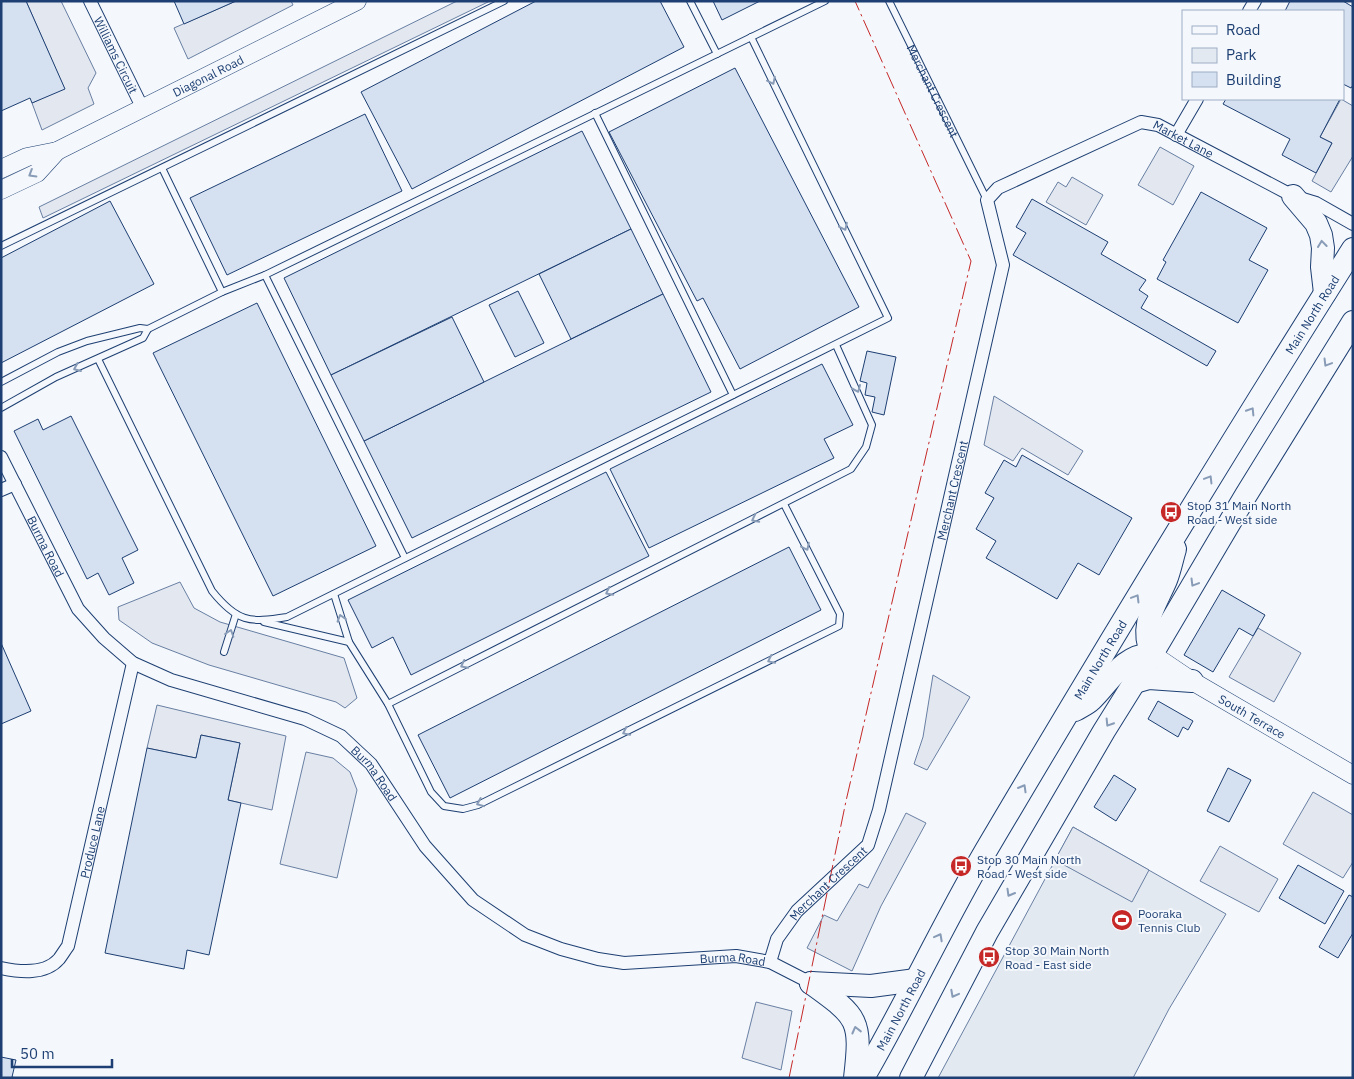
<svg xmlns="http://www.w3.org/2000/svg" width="1354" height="1079" font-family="'IBM Plex Sans',sans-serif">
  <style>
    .green { fill: #e3e9f0; stroke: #687fa3 }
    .parking { fill: #e3e8f0; stroke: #687fa3 }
    .building { fill: #d5e0f0; stroke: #1d3f73 }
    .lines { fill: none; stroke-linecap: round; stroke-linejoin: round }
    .lane-casing { stroke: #1d3f73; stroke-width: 8 }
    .street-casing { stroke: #1d3f73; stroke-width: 14 }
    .secondary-casing { stroke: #1d3f73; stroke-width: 19 }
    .highway-casing { stroke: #1d3f73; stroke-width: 24 }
    .lane { stroke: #f4f7fb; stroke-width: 6 }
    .street { stroke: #f4f7fb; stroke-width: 12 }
    .secondary { stroke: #f4f7fb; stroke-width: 18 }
    .highway { stroke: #f4f7fb; stroke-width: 22 }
    .power { stroke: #c62828; stroke-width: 1; stroke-dasharray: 18 4 2.5 4; stroke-linecap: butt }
    .oneway { stroke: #889bb7 }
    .labels { text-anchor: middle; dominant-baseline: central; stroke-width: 4; stroke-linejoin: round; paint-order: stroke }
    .street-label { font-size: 12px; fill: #1d3f73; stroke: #f4f7fb }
    .poi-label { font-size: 12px; fill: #1d3f73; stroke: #f4f7fb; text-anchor: start }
  </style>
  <rect width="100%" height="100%" fill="#f4f7fb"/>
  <path class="green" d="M1073 827 1226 914 1169 1009 1133 1078H938Z"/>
  <g class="parking">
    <path d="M26 1H61L96 73 88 88 94 104 42 130 32 103 64 88Z"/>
    <path d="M236 1H291L293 5 188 59 174 28Z"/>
    <path d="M457 1H490L43 218 39 207Z"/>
    <path d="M1341 99 1353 106V156L1331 192 1312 181 1332 143 1320 137Z"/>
    <path d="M1160 147 1194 166 1173 205 1138 185Z"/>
    <path d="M1072 177 1103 195 1086 225 1046 202 1058 182 1066 187Z"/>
    <path d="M994 396 1083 451 1068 475 1022 448 1013 461 984 445Z"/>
    <path d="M180 582 194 608 220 622 344 658 357 698 345 708 336 702 209 665 152 643 119 620 118 607Z"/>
    <path d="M1258 628 1301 653 1274 702 1229 677Z"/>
    <path d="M933 675 970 697 927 770 914 764 923 737Z"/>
    <path d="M157 705 286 736 272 810 228 800 240 743 201 735 196 758 147 748Z"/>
    <path d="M306 752 333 758 350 772 357 790 337 878 280 864Z"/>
    <path d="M1313 792 1353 815V862L1343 878 1283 844Z"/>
    <path d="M906 813 926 823 881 906 852 971 807 948 824 915 837 921 859 884 868 888Z"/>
    <path d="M1073 827 1149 870 1132 902 1055 860Z"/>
    <path d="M1220 846 1278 879 1259 912 1200 881Z"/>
    <path d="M756 1002 792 1011 781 1070 742 1058Z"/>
  </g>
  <g class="building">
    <path d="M1 1H26L65 89 32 103 30 98 1 111Z"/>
    <path d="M174 1H236L184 24Z"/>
    <path d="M536 1H660L684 47 412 189 361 92Z"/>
    <path d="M713 1H760L722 20Z"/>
    <path d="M1290 1H1343L1353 7V85L1351 88 1343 84V11H1285Z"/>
    <path d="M735 68 859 307 740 369 703 298 697 301 609 132Z"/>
    <path d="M1226 99H1340L1320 137 1332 143 1316 173 1282 155 1290 139 1223 104Z"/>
    <path d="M365 114 402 191 227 275 190 198Z"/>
    <path d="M582 131 631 229 331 375 284 278Z"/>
    <path d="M1201 192 1267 228 1249 260 1268 270 1238 323 1157 279 1166 262 1163 260Z"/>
    <path d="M1032 199 1108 242 1101 254 1146 280 1139 290 1148 296 1141 308 1216 351 1207 366 1013 255 1026 233 1016 227Z"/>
    <path d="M110 201 154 284 1 363V258Z"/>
    <path d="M631 229 663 294 571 339 539 274Z"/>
    <path d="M518 291 544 343 515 357 489 305Z"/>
    <path d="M663 294 711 392 412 538 364 441Z"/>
    <path d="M257 303 376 546 273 596 153 353Z"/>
    <path d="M452 317 484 382 364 441 331 375Z"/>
    <path d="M867 351 896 357 884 415 872 412 875 397 865 395 867 383 860 381Z"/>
    <path d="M822 364 853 425 824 439 834 458 649 548 610 469Z"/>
    <path d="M71 416 138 550 122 558 134 583 109 595 98 573 87 579 14 431 38 419 43 430Z"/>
    <path d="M1022 455 1132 518 1099 575 1078 563 1057 599 986 558 996 541 976 529 994 498 985 493 1004 460 1016 467Z"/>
    <path d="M606 472 649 556 411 675 393 637 372 648 348 600Z"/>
    <path d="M789 547 821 610 450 798 418 735Z"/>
    <path d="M1222 590 1265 615 1253 636 1239 628 1213 672 1184 655Z"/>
    <path d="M1 643 31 711 1 724Z"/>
    <path d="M1158 701 1193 721 1188 730 1183 727 1178 737 1148 719Z"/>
    <path d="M201 735 240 743 228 800 241 803 209 955 187 950 184 969 105 953 147 748 196 758Z"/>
    <path d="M1228 768 1251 780 1229 822 1207 811Z"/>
    <path d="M1114 775 1136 789 1116 821 1094 807Z"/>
    <path d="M1298 865 1344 891 1325 924 1279 898Z"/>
    <path d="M1349 895 1353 897V933L1338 958 1319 947Z"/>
    <path d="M1 1057 16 1060 12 1077 16 1078H1Z"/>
  </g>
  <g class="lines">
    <g class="lane-casing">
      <g id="lane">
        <path d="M690 1 717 54"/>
        <path id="s1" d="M889 1 987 200"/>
        <path d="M595 113 733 395"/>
        <path d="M162 168 222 292"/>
        <path d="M1 246 504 1"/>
        <path d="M265 275 405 558"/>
        <path d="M98 359 212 591C237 622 249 623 287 617L888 318 751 37"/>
        <path d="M1 382 58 352 87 341 140 328 148 329"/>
        <path d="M1 408 56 377 143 338 148 329 222 292 265 275 825 1"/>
        <path d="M334 594 349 642"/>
        <path d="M264 622 349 642 388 704 431 792 444 806 463 809 478 805 839 626 840 614 784 504"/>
        <path d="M224 652 236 614"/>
        <path d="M388 704 851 469 866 447 872 425 836 345"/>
      </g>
    </g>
    <g class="street-casing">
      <g id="street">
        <path id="s2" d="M90 1 143 109"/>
        <path d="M1249 11 1255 1"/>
        <path d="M1176 135 1197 99"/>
        <path id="s3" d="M1 457 78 609 104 638 133 663 171 680 305 719 341 736 371 764 425 846 473 900 525 935 561 949 598 959 624 963 736 956 770 962 811 983"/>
        <path d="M1 490 15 484"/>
        <path id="s4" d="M770 962 777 939 797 911 868 845 879 810 1003 265 987 200 998 188 1141 122 1158 125 1293 196 1316 203 1353 224"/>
        <path id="s5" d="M1 968C20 972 45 975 59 959 62 955 65 950 68 946L133 663"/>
      </g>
    </g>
    <g class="secondary-casing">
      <g id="secondary">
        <path id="s6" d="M1 169 27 157 57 151 357 1"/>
        <path d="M1 190 37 173 57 151"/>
        <path id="s7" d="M1152 654 1192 681 1353 775"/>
      </g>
    </g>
    <g class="highway-casing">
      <g id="highway">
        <path d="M1293 196 1316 223 1321 235 1323 248 1322 267 1325 293"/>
        <path d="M1152 654C1139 625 1155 606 1166 580 1170 570 1172 559 1175 549"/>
        <path d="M1135 682 1149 678 1192 681"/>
        <path d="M1075 710C1080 707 1087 704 1091 700 1111 681 1121 656 1152 654"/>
        <path d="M811 983C858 1017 862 1019 855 1078"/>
        <path d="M811 983 871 986 916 980"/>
        <path id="s8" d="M863 1078C906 1004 942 926 985 852 1105 649 1227 448 1353 249"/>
        <path d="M911 1078 987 932 1104 731 1152 654 1246 495 1353 322"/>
      </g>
    </g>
    <use href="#lane" class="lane"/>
    <use href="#street" class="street"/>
    <use href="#secondary" class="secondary"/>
    <use href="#highway" class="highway"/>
    <path class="power" d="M789 1078 846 801 971 261 855 1"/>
  </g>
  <defs><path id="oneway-chevron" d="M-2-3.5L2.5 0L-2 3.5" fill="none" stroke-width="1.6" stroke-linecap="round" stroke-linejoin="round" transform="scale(1.25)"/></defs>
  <g class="oneway">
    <use href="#oneway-chevron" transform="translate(772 81) rotate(64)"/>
    <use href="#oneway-chevron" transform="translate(32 174) rotate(149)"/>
    <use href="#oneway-chevron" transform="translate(844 227) rotate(64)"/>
    <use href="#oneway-chevron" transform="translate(1322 244) rotate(-97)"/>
    <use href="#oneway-chevron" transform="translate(1327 363) rotate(121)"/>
    <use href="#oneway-chevron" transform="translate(77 368) rotate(157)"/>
    <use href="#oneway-chevron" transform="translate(857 389) rotate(66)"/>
    <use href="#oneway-chevron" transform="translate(1251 411) rotate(-58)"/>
    <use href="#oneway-chevron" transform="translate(1209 479) rotate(-59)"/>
    <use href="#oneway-chevron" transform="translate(755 519) rotate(153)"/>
    <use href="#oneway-chevron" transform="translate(806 547) rotate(64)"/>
    <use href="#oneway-chevron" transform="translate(1194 583) rotate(121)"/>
    <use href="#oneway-chevron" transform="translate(609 592) rotate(153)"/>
    <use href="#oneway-chevron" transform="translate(1136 598) rotate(-59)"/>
    <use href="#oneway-chevron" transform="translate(341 618) rotate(-107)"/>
    <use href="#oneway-chevron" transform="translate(230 633) rotate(-72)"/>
    <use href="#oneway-chevron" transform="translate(771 660) rotate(154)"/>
    <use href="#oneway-chevron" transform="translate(464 665) rotate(153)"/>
    <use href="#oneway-chevron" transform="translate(1109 723) rotate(122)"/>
    <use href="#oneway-chevron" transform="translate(626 732) rotate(154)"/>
    <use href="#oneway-chevron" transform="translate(1023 788) rotate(-60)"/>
    <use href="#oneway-chevron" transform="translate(480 803) rotate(158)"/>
    <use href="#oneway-chevron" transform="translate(1010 893) rotate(120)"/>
    <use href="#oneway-chevron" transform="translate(939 937) rotate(-62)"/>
    <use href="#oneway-chevron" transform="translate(954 994) rotate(118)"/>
    <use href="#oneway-chevron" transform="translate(856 1030) rotate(-104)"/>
  </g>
  <defs>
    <g id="bus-disc" transform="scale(1.125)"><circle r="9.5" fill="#c62828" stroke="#f4f7fb"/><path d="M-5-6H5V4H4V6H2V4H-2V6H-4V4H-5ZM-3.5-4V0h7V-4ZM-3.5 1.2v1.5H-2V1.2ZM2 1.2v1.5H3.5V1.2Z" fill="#fff"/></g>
    <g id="stadium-disc" transform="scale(1.125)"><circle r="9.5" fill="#c62828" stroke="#f4f7fb"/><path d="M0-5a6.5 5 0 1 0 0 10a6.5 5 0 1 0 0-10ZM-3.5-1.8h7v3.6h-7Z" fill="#fff"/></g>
  </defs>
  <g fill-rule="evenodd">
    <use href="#bus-disc" x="1171" y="512"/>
    <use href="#bus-disc" x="961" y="866"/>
    <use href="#stadium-disc" x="1122" y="920"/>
    <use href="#bus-disc" x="989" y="957"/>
  </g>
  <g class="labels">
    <g class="street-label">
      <text stroke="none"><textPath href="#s2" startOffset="60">Williams Circuit</textPath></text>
      <text stroke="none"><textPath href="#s6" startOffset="228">Diagonal Road</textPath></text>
      <text stroke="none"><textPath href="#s1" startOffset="100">Merchant Crescent</textPath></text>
      <text stroke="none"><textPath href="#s4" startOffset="1038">Market Lane</textPath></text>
      <text stroke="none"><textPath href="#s8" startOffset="886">Main North Road</textPath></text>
      <text stroke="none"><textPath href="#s4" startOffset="520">Merchant Crescent</textPath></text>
      <text stroke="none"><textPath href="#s3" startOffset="100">Burma Road</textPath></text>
      <text stroke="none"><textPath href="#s8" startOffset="481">Main North Road</textPath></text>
      <text stroke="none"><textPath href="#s7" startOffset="118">South Terrace</textPath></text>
      <text stroke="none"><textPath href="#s3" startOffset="519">Burma Road</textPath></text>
      <text stroke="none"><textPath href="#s5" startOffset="184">Produce Lane</textPath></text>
      <text stroke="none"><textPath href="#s4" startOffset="100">Merchant Crescent</textPath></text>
      <text stroke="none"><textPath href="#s3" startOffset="955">Burma Road</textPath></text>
      <text stroke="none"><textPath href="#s8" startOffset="78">Main North Road</textPath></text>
    </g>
    <g class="poi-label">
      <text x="1187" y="505">Stop 31 Main North<tspan x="1187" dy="14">Road - West side</tspan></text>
      <text x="977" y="859">Stop 30 Main North<tspan x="977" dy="14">Road - West side</tspan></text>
      <text x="1138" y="913">Pooraka<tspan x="1138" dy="14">Tennis Club</tspan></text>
      <text x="1005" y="950">Stop 30 Main North<tspan x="1005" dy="14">Road - East side</tspan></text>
    </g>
  </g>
  <rect width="1354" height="1079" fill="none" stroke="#1d3f73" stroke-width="5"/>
  <rect x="1182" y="10" width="162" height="90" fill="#f4f7fb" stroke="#9eadc5"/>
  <rect x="1192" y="26" width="25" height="8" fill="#f4f7fb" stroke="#9eadc5"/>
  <text x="1226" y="35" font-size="15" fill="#1d3f73">Road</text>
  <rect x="1192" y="48" width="25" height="15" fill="#e3e9f0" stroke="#9eadc5"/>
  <text x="1226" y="60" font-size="15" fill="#1d3f73">Park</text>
  <rect x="1192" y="72" width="25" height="15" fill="#d5e0f0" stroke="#9eadc5"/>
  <text x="1226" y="85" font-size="15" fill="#1d3f73">Building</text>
  <path d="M12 1059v8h100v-8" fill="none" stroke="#1d3f73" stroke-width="2.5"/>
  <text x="20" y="1059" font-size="15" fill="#1d3f73" stroke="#f4f7fb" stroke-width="4" paint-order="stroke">50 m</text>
</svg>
